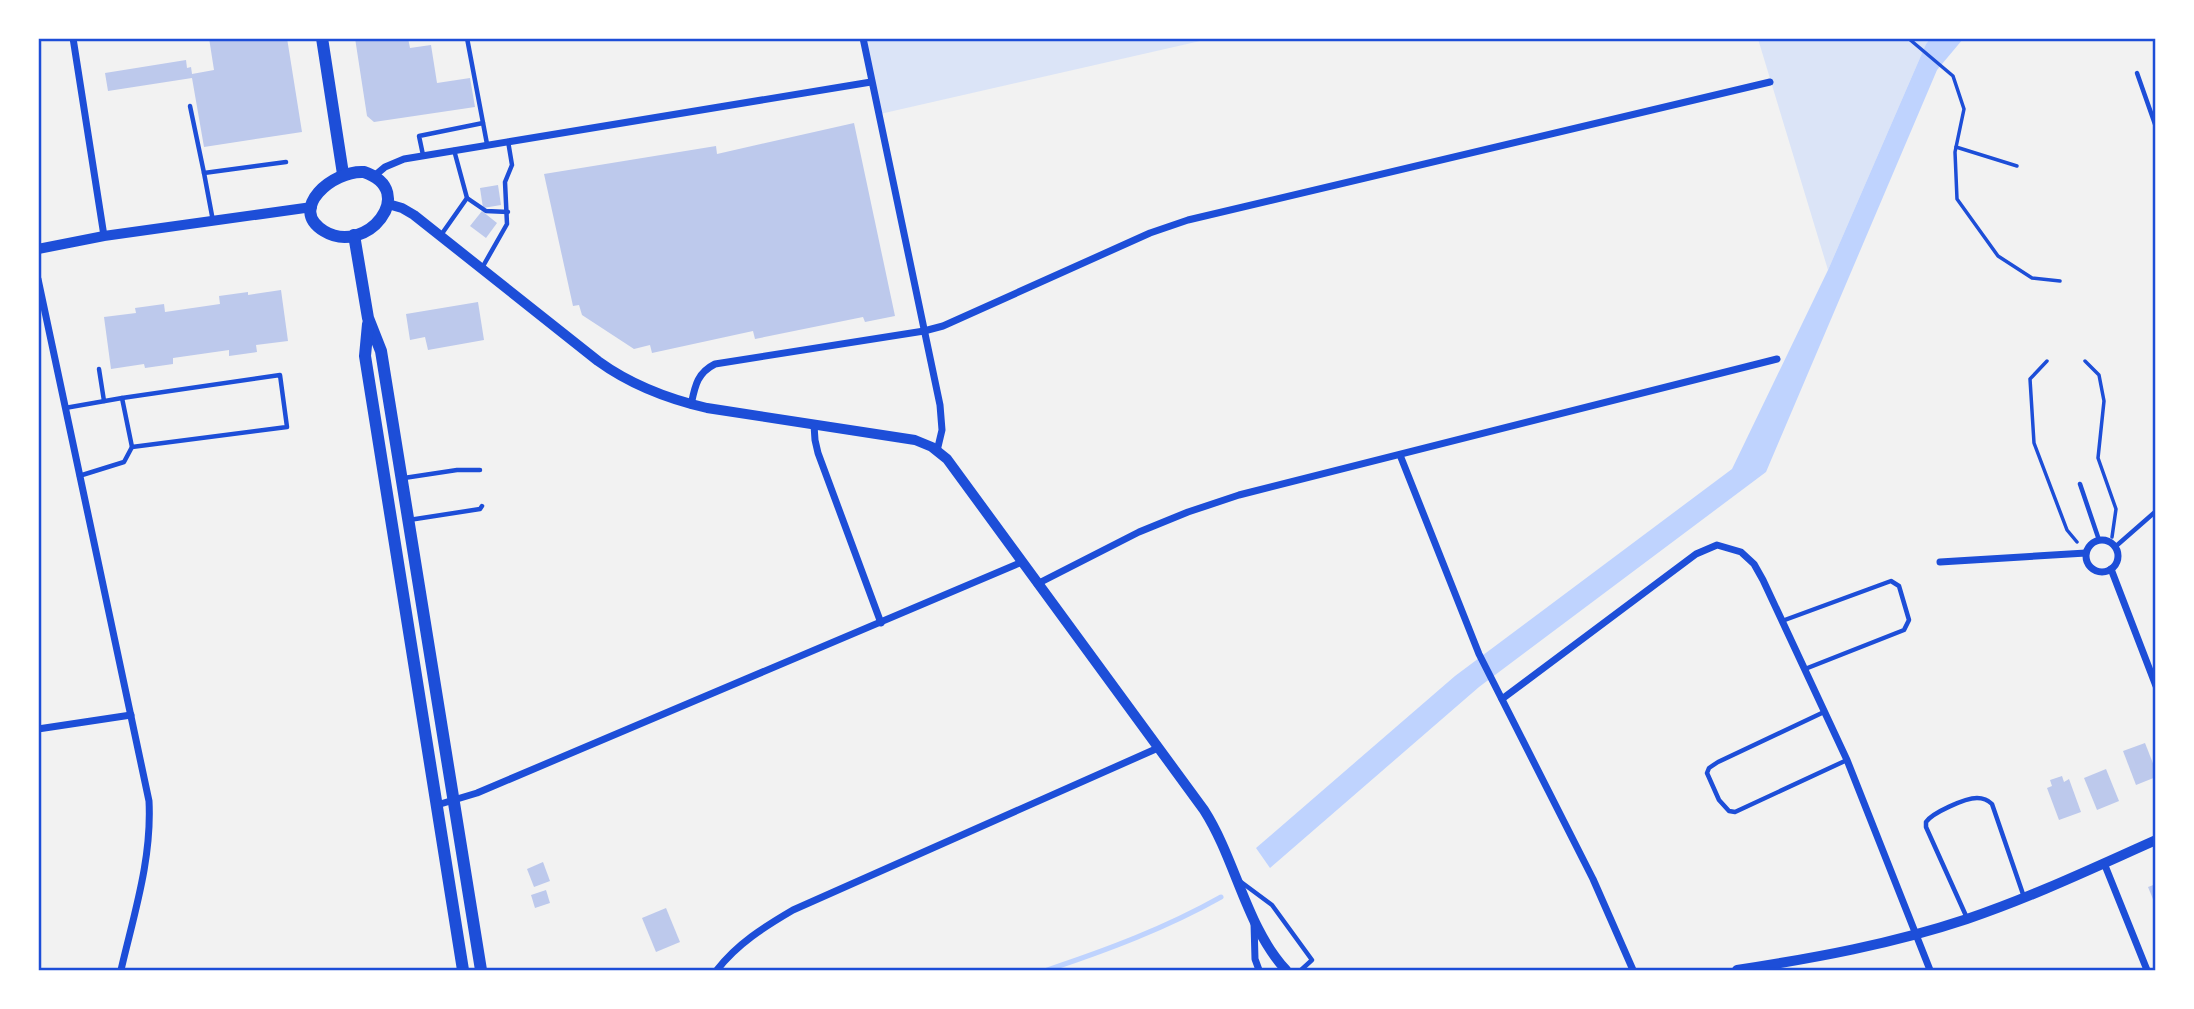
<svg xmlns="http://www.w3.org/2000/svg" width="2194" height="1009" font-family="Manrope,sans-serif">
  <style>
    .green { fill: #dbe4f7 }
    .water { fill: #bfd3fe }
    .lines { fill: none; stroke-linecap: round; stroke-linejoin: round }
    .stream { stroke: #bfd3fe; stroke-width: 5 }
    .building { fill: #bdc9ec }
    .path { stroke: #1d4ed8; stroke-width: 3.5 }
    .service { stroke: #1d4ed8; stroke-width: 4.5 }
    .minor { stroke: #1d4ed8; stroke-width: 7 }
    .tertiary { stroke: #1d4ed8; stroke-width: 10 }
    .secondary { stroke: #1d4ed8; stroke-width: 12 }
    .neatline { fill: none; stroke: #1d4ed8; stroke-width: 2.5 }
  </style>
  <rect width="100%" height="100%" fill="#f2f2f2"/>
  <g class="green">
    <path d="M865 38 1209 39 880 114Z"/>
    <path d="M1758 39H1930L1926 44 1828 270Z"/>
  </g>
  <path class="water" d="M1930 39H1963L1937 70 1766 472 1479 687 1270 868 1256 848 1455 676 1732 469 1828 270 1926 44Z"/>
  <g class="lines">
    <path class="stream" d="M1047 970C1107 950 1166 928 1221 897"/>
  </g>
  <g class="building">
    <path d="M209 38H287L302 132 204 147 192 78 108 91 105 73 186 60 187 68 191 67 192 74 214 70Z"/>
    <path d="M355 38H408L410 48 431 45 437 83 470 78 475 107 374 122 367 116Z"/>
    <path d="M854 123 895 316 865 322 863 317 755 339 753 331 652 353 650 345 634 349 582 315 579 305 573 306 544 174 716 146 717 154Z"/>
    <path d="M498 185 501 205 483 208 480 188Z"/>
    <path d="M482 211 497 223 486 238 470 226Z"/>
    <path d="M281 290 288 341 256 345 257 352 229 356V350L173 358V364L145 368 144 364 111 369 104 317 136 313 135 308 164 304 165 312 220 304 219 296 248 292V295Z"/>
    <path d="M478 302 484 340 428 350 425 337 410 340 406 314Z"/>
    <path d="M2145 743 2156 771V777L2136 785 2123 751Z"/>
    <path d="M2106 769 2119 801 2097 810 2084 778Z"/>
    <path d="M2062 776 2064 782 2069 779 2081 812 2059 820 2047 788 2052 786 2050 780Z"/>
    <path d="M543 862 550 881 534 887 527 869Z"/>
    <path d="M2156 884V904H2155L2148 887Z"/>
    <path d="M546 890 550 903 535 908 531 895Z"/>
    <path d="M666 908 680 942 656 952 642 918Z"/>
  </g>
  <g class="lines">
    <g class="path">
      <path d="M1908 38 1953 76 1964 109 1955 152 1957 199 1998 256 2032 278 2060 281"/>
      <path d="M1956 147 2017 166"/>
      <path d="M2047 361 2030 379 2034 443 2067 530 2077 542"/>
      <path d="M2085 361 2099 375 2104 401 2098 458 2116 509 2112 537"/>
    </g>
    <g class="service">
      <path d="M467 38 487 144"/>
      <path d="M2137 73 2156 127"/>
      <path d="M190 106 204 173"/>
      <path d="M423 155 419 136 483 123"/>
      <path d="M467 198 486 211 508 212"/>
      <path d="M213 221 204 173 286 162"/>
      <path d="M441 235 467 198 454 150"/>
      <path d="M482 268 507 224 505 182 512 165 508 141"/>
      <path d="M99 369 104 401"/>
      <path d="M122 398 280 375 287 427 132 447"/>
      <path d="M65 408 122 398 132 447 124 462 79 476"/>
      <path d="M404 478 457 470H480"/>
      <path d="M2080 484 2099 540"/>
      <path d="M409 520 480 509 482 506"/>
      <path d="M2115 547 2155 512"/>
      <path d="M1782 621 1891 581 1899 586 1909 620 1904 630 1805 669"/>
      <path d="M1824 712 1718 762 1709 768 1707 773 1719 800 1729 811 1735 812 1847 760"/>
      <path d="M1241 882 1272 905 1312 960 1301 970"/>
      <path d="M1967 918 1926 827V822C1932 813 1965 798 1977 798 1983 798 1988 800 1992 804L2024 897"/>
    </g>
    <g class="minor">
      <path d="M73 38 104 236"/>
      <path d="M863 38 940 405 942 430 937 451"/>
      <path d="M373 177 385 167 404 159 871 82"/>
      <path d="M38 279 149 801C152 859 134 914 121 970"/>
      <path d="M691 405C695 386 697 373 715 364L924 331 943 326 1150 233 1188 220 1770 82"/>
      <path d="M814 425 815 440 818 453 881 623"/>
      <path d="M1400 455 1479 654 1593 879 1633 970"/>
      <circle cx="2102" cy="556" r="16"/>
      <path d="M1940 562 2086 553"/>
      <path d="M2111 569 2156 686"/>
      <path d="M1037 584 1139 532 1188 512 1239 495 1777 359"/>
      <path d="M1502 699 1696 554 1717 545 1741 552 1754 564 1763 580 1847 760 1930 970"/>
      <path d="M38 729 131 715"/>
      <path d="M437 805 477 793 1022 562"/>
      <path d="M2104 863 2147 970"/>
      <path d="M1254 923 1255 959 1259 970"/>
      <path d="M717 970C737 944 764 927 793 910L1158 748"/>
    </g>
    <g class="tertiary">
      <path d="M388 204 402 208 414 215 598 361C631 385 668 399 707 408L915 440 932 447 947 459 1204 810C1236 860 1246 927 1286 970"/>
      <path d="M38 249 104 236 312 207"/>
      <path d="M1737 970C1815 958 1892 944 1967 919 2032 897 2093 868 2156 840"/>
    </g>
    <g class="secondary">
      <path d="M322 38 343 174"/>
      <path d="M364 172C420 191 366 257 324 231 287 209 333 170 364 172Z"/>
      <path d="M354 235 368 318 381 351 481 970"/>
      <path d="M368 324 365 356 463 970"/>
    </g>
  </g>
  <rect width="2194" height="1009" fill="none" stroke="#ffffff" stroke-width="80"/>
  <rect x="40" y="40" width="2114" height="929" class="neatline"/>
</svg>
